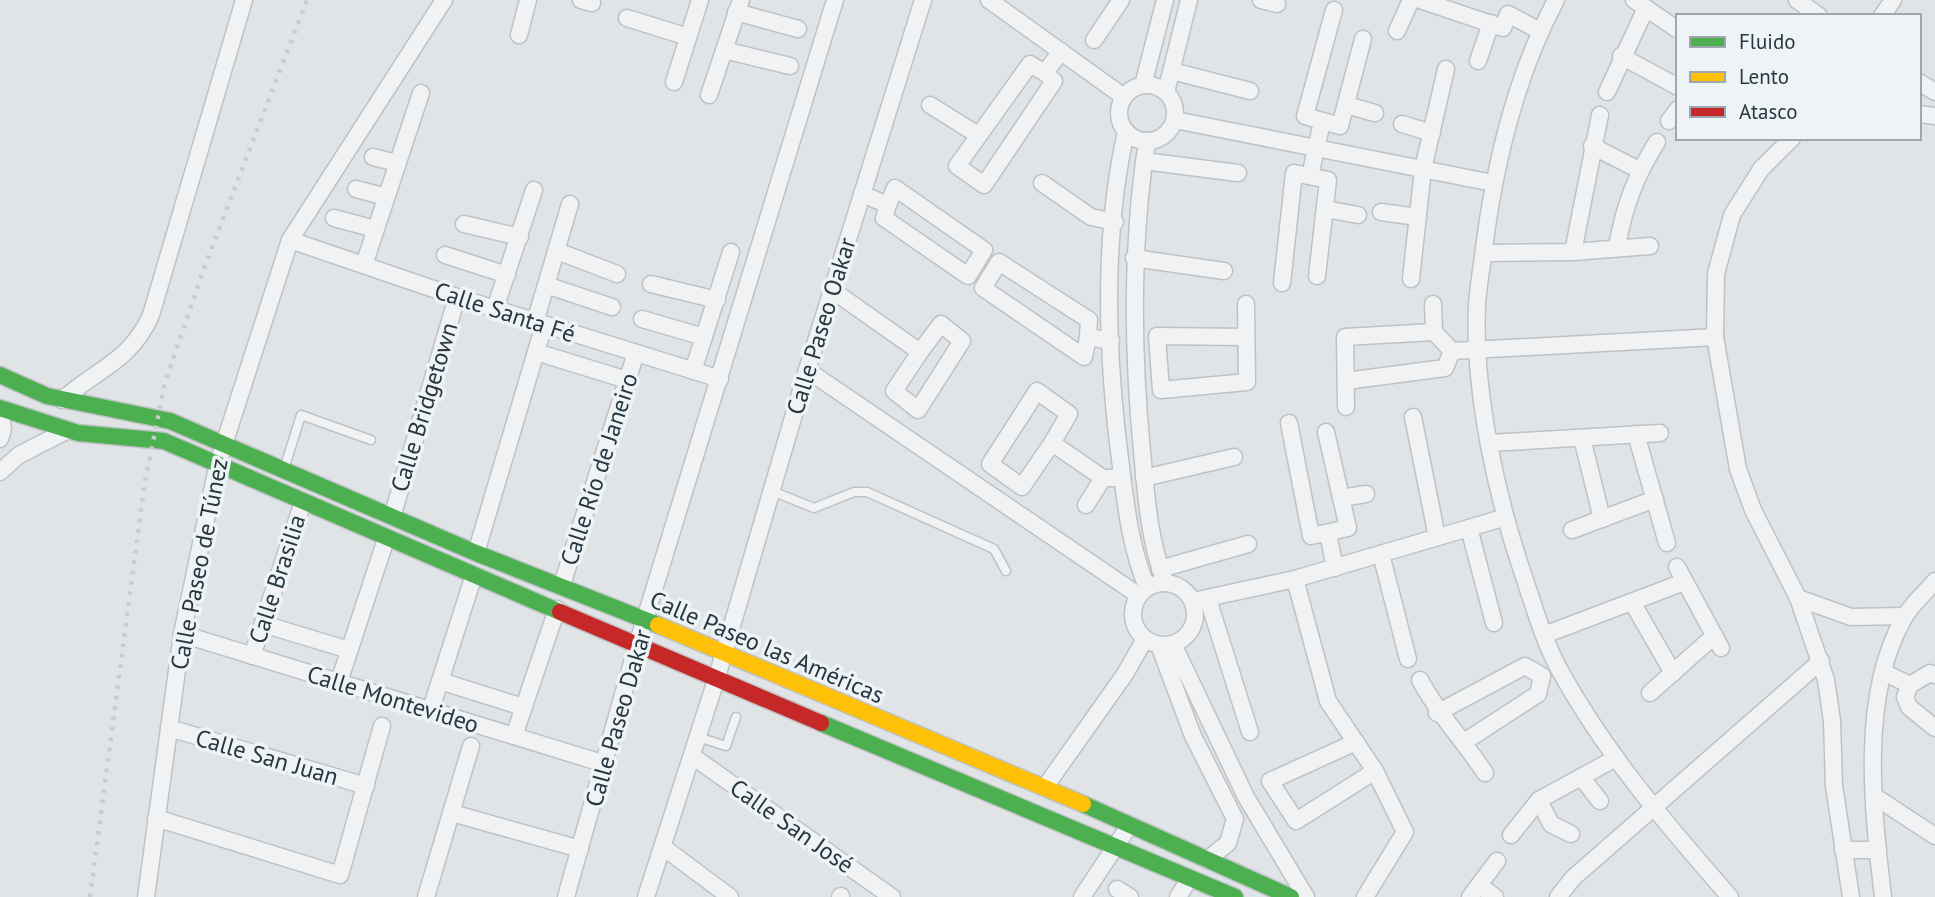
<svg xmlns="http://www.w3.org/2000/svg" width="1935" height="897" font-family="'PT Sans',sans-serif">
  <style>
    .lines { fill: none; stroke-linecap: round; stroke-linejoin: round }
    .lane-casing { stroke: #bfc2c5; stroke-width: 11 }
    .street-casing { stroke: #bfc2c5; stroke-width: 19 }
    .fast-casing { stroke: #bfc2c5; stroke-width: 19 }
    .slow-casing { stroke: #bfc2c5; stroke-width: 19 }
    .jam-casing { stroke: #bfc2c5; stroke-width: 19 }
    .lane { stroke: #f0f2f3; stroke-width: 8 }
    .street { stroke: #f0f2f3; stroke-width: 16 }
    .fast { stroke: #4caf50; stroke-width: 16 }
    .slow { stroke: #ffc107; stroke-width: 16 }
    .jam { stroke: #c62828; stroke-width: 16 }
    .rail { stroke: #c9ccce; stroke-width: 4.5; stroke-dasharray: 3.5 7; stroke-linecap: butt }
    .labels { text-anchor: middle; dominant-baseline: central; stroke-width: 7; stroke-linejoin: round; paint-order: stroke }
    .street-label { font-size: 24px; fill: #273641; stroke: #eef3f6 }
  </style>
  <rect width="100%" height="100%" fill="#e1e4e7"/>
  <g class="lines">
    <g class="lane-casing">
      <g id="lane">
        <path d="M285 466 301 415 371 440"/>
        <path d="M772 491 814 508 854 492H867L994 549 1006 571"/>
        <path d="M698 737 726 746 736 717"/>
      </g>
    </g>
    <g class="street-casing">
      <g id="street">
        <path d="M581 0 592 3"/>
        <path d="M989 0 1124 97"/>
        <path d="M1261 0 1277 4"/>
        <path d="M1420 0 1503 28 1508 14 1540 31"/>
        <path d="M1556 0C1515 77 1495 162 1484 248 1482 267 1478 286 1477 305 1473 392 1497 499 1525 580 1535 610 1544 641 1559 669 1605 753 1667 825 1730 897"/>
        <path d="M1634 0 1678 30"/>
        <path d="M1797 0 1819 16"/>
        <path d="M1334 10 1305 116 1340 126 1363 39"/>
        <path d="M736 12 798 29"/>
        <path d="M1882 16 1893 0"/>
        <path d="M627 18 688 37"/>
        <path d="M1397 31 1411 0"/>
        <path d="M519 35 528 0"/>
        <path d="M1094 40 1121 0"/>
        <path d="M724 50 790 66"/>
        <path d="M1621 56 1678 87"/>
        <path d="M1478 61 1491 23"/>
        <path d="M1172 71 1250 91"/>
        <path d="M1045 73 1030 64 957 166 984 185 1054 81 1045 73 1061 51"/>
        <path d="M674 82 700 0"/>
        <path d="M1919 82 1935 92"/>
        <path d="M1143 85 1165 0"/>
        <circle cx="1147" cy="113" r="28"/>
        <path d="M1166 92 1189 0"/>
        <path d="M1607 92 1646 8"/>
        <path d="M709 95 741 0"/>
        <path d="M930 105 978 135"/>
        <path d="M1346 105 1375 113"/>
        <path d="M1919 114 1935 116"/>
        <path d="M1175 120 1493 183"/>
        <path d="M1669 121 1678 109"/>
        <path d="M1402 124 1432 133"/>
        <path d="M1126 132C1102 237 1107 361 1121 467 1126 507 1131 550 1147 587"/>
        <path d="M1792 138 1761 169 1732 215 1716 274 1715 337 1738 469 1753 510 1798 598 1826 680 1832 721 1834 786 1851 897"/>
        <path d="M1147 141C1131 244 1132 347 1142 451 1146 495 1149 540 1165 582"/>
        <path d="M1592 146 1639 170"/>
        <path d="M373 157 397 163"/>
        <path d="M1144 161 1238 173"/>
        <path d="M1310 176 1322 122"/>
        <path d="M1042 183 1091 217 1115 222"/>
        <path d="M356 189 386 197"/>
        <path d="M862 194 888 205 884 218 968 276 984 250 895 188 888 205"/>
        <path d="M1325 209 1358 215"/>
        <path d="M1381 212 1418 217"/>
        <path d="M334 218 375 229"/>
        <path d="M464 224 520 237"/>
        <path d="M290 240 457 297 720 379"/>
        <path d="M1617 247C1624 207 1635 177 1657 142"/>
        <path d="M557 251 617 274"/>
        <path d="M1573 252 1600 115"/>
        <path d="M1484 253 1573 252 1650 246"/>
        <path d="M445 255 507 275"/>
        <path d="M1134 258 1224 271"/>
        <path d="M364 265 421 93"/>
        <path d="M1411 279 1423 169 1446 69"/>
        <path d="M1282 283 1294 173 1328 180 1317 276"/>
        <path d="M651 284 717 300"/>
        <path d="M546 285 612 307"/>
        <path d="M832 290 920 352 894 391 918 410 962 341 941 324 920 352"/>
        <path d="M1246 304 1247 382 1161 390 1157 336 1246 337"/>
        <path d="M1433 304 1434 332 1452 351"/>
        <path d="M495 309 534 190"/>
        <path d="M642 319 704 337"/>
        <path d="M535 322 570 204"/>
        <path d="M1088 337 1089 320 999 262 983 288 1084 357 1088 337 1111 341"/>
        <path d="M1452 351 1715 337"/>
        <path d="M536 352 627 380"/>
        <path d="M807 370 1138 595"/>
        <path d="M693 371 731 252"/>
        <path d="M1346 381 1445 368 1452 351"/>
        <path d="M62 400C98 368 130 362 151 315L244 0"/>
        <path d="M1346 407 1345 337 1434 332"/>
        <path d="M0 412 3 429 0 439"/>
        <path d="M1413 417 1437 537"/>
        <path d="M1289 423 1311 536 1348 528 1326 432"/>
        <path d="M1636 434 1667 543"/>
        <path d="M1582 438 1602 519"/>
        <path d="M1052 443 1069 414 1037 391 990 464 1022 487 1052 443 1103 478H1122"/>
        <path d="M1490 443 1660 433"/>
        <path d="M0 472 19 455 68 430"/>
        <path d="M1144 478 1234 457"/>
        <path d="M1341 498 1366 494"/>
        <path d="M1086 505 1103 478"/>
        <path d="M392 517 457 297"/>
        <path d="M1469 528 1494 623"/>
        <path d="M1572 530 1655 499"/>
        <path d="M1328 533 1335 568"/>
        <path d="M476 553 544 325"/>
        <path d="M1381 554 1408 659"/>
        <path d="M1677 567 1721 648"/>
        <path d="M1160 569 1248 544"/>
        <path d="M1295 579 1328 701 1375 771 1405 832 1365 897"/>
        <circle cx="1164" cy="614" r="31"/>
        <path d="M562 585 636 353"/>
        <path d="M1798 598 1851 617 1904 616"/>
        <path d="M1208 599 1250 732"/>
        <path d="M1193 601 1295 579 1503 518"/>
        <path d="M1632 602 1673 673"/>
        <path d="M263 624 349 650"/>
        <path d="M182 634 605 764"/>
        <path d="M1544 635 1684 582"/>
        <path d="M1173 644 1246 797 1306 897"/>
        <path d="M1159 645 1193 736 1235 819 1228 843 1207 860"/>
        <path d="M252 656 303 502"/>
        <path d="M1883 672 1910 685 1905 697 1909 707 1935 728"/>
        <path d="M1420 680C1438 714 1464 741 1485 773"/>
        <path d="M440 681 523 707"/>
        <path d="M339 682 386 539"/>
        <path d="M1910 685 1930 673 1935 675"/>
        <path d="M1650 693 1714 636"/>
        <path d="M431 709 474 575"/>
        <path d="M1437 713 1525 666 1542 676"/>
        <path d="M169 728 366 786"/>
        <path d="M514 736 557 609"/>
        <path d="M1356 742 1270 781 1296 821 1375 771"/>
        <path d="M1464 742 1538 694 1542 676"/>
        <path d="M692 756 892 897"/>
        <path d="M1581 777 1600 801"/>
        <path d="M1045 787 1125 674 1145 639"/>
        <path d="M1874 796 1935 836"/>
        <path d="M1539 800 1551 824 1571 834"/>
        <path d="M452 813 580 849"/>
        <path d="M156 818 340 875 382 726"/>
        <path d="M1511 835 1539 800 1616 758"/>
        <path d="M663 847 730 897"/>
        <path d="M1843 850H1878"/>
        <path d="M1479 885 1495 897"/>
        <path d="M1117 889 1130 897"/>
        <path d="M146 897 182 634 218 463 290 240 444 0"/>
        <path d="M426 897 471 746"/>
        <path d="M566 897 637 645 835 0"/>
        <path d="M646 897 716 680 807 370 923 0"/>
        <path d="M840 897 841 896"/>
        <path d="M1082 897 1129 826"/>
        <path d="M1178 897 1190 878"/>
        <path d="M1470 897 1497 861"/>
        <path d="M1558 897 1573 878 1821 661"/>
        <path d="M1883 897C1873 812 1859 695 1904 618 1911 605 1925 593 1935 581"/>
      </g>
    </g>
    <g class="fast-casing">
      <g id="fast">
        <path d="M0 375 47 396 170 421 476 553 658 625"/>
        <path d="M0 408 78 433 164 441 560 612"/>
        <path d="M821 723 1235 897"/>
        <path d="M1083 804 1291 897"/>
      </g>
    </g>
    <g class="slow-casing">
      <path id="slow" d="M658 625 1083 804"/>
    </g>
    <g class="jam-casing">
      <path id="jam" d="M560 612 821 723"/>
    </g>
    <use href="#lane" class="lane"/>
    <use href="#street" class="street"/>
    <use href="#fast" class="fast"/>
    <use href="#slow" class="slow"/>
    <use href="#jam" class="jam"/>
    <path class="rail" d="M90 897 144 487 165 382 206 263 307 0"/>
  </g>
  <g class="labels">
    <g class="street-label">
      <text transform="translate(505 312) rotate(18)">Calle Santa Fé</text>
      <text transform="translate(821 326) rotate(-73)">Calle Paseo Oakar</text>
      <text transform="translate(424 407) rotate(-73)">Calle Bridgetown</text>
      <text transform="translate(599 469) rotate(-72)">Calle Río de Janeiro</text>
      <text transform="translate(199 564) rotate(-79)">Calle Paseo de Túnez</text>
      <text transform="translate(277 579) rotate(-72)">Calle Brasilia</text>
      <text transform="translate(767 647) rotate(23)">Calle Paseo las Américas</text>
      <text transform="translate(393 699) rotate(17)">Calle Montevideo</text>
      <text transform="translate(618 718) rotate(-74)">Calle Paseo Dakar</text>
      <text transform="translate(267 757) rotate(16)">Calle San Juan</text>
      <text transform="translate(792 826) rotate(35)">Calle San José</text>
    </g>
  </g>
  <rect x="1676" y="14" width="245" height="126" fill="#eef3f6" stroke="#9ea7ae" stroke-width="2"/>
  <rect x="1690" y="37" width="35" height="10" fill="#4caf50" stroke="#9ea7ae" stroke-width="2"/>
  <text x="1739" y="49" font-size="21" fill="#273641">Fluido</text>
  <rect x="1690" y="72" width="35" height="10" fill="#ffc107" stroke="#9ea7ae" stroke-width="2"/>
  <text x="1739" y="84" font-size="21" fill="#273641">Lento</text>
  <rect x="1690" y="107" width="35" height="10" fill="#c62828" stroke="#9ea7ae" stroke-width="2"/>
  <text x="1739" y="119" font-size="21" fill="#273641">Atasco</text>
</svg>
